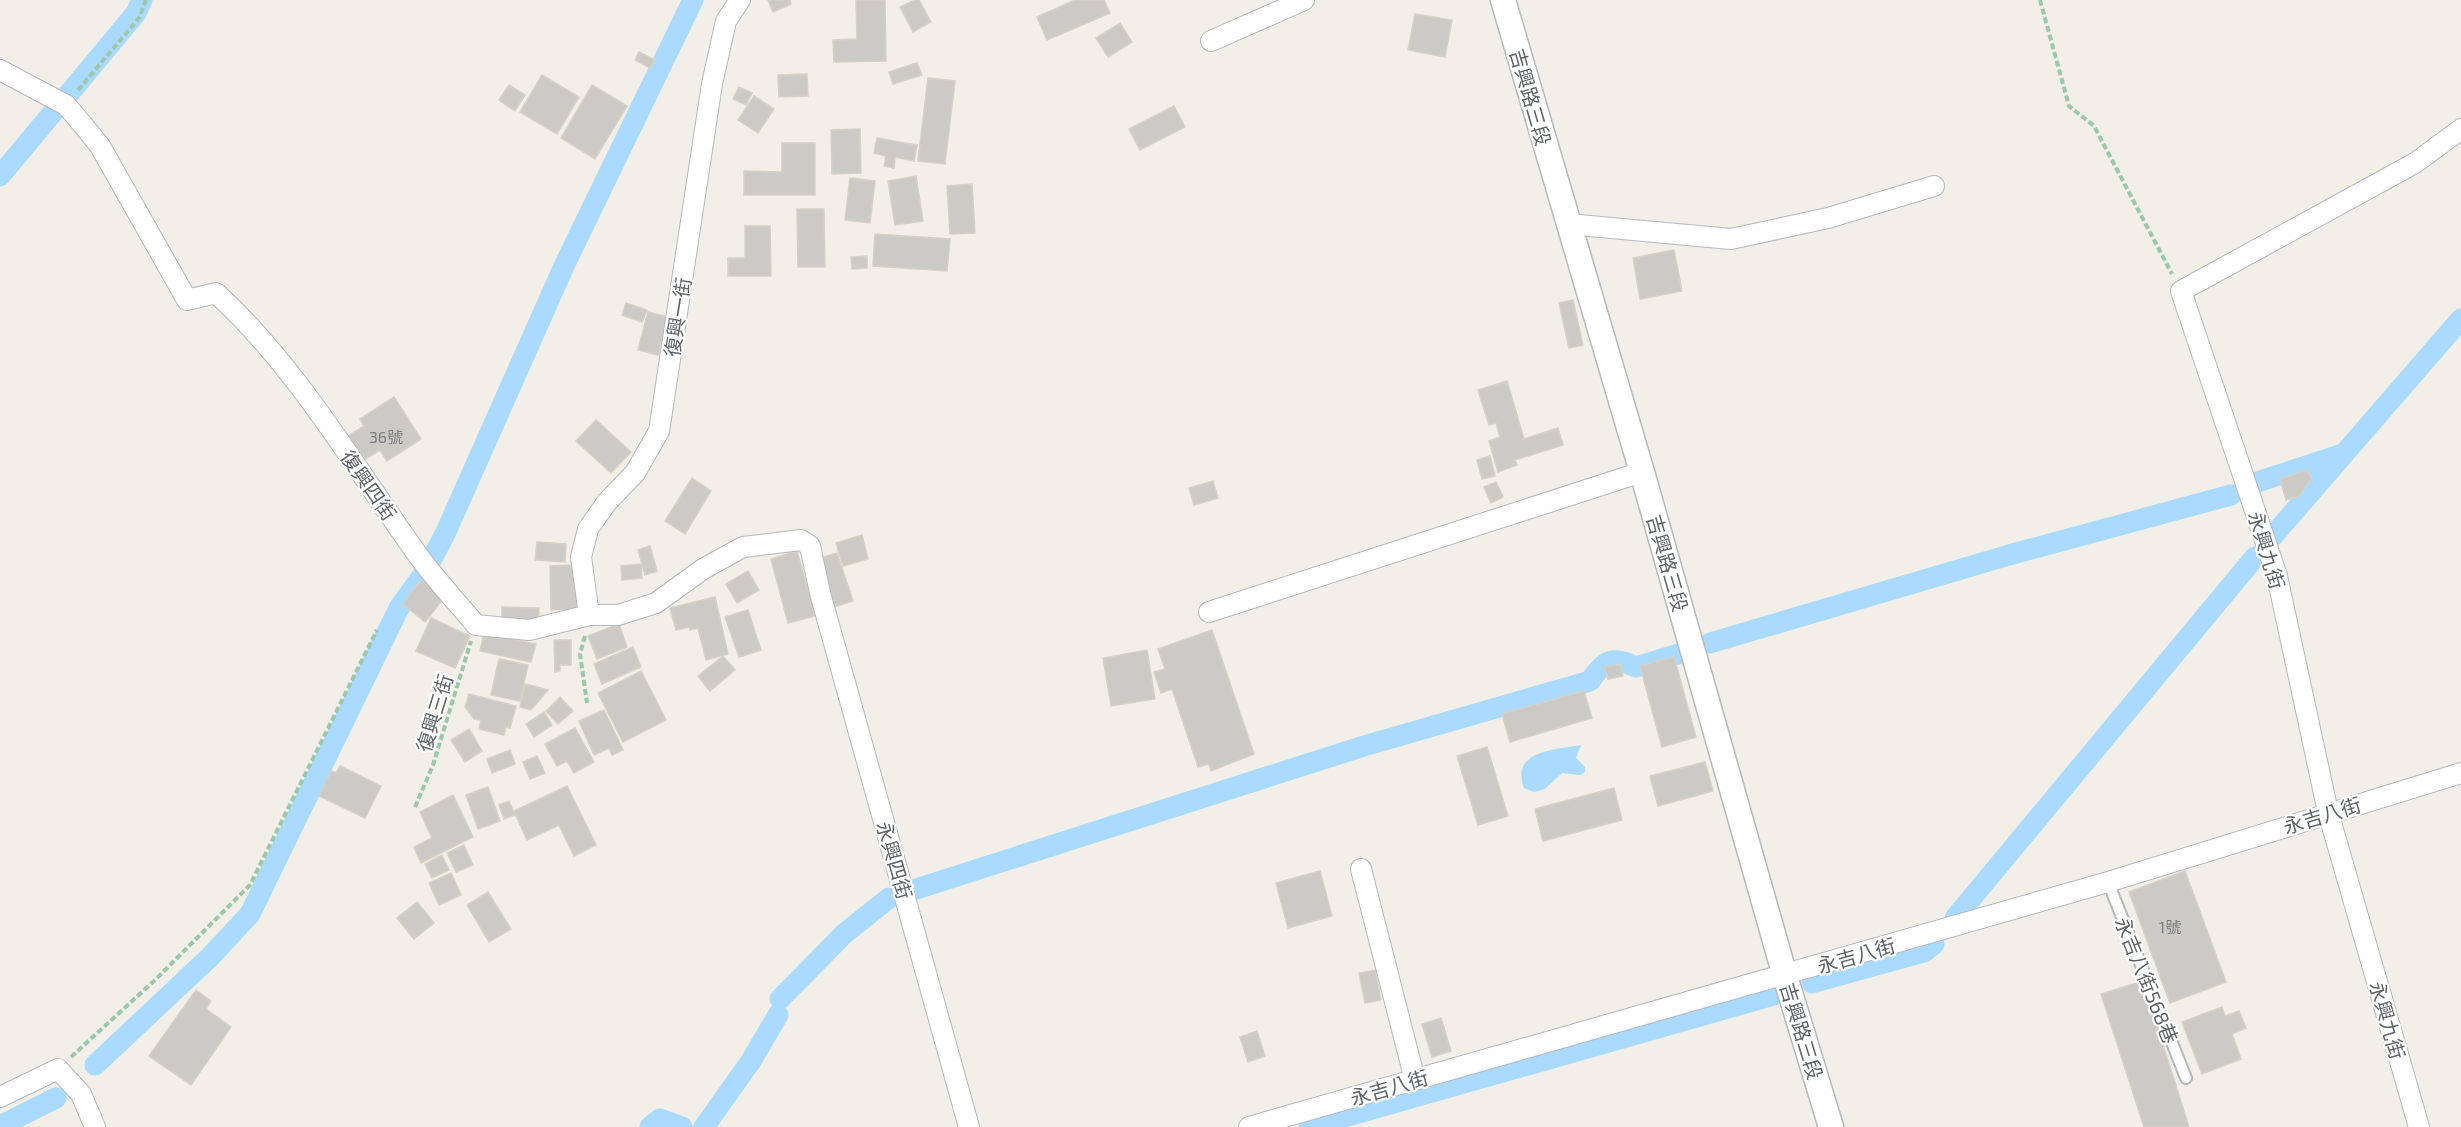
<svg xmlns="http://www.w3.org/2000/svg" width="2461" height="1127" font-family="'Exo 2','Noto Sans TC',sans-serif">
  <style>
    .water { fill: #aadaff }
    .lines { fill: none; stroke-linecap: round; stroke-linejoin: round }
    .canal { stroke: #aadaff; stroke-width: 21 }
    .building { fill: #cccac5; stroke: #d6d1c6; stroke-width: 1.5 }
    .service-casing { stroke: #b5b8bc; stroke-width: 14 }
    .minor-casing { stroke: #b5b8bc; stroke-width: 22 }
    .tertiary-casing { stroke: #b5b8bc; stroke-width: 27 }
    .path { stroke: #9cc7a9; stroke-width: 4; stroke-dasharray: 6 3; stroke-linecap: butt }
    .service { stroke: #fff; stroke-width: 10 }
    .minor { stroke: #fff; stroke-width: 20 }
    .tertiary { stroke: #fff; stroke-width: 24 }
    .labels { text-anchor: middle; dominant-baseline: central; stroke-width: 4.5; stroke-linejoin: round; paint-order: stroke }
    .number-label { font-size: 16px; fill: #7a7d7f }
    .street-label { font-size: 20px; fill: #5f6368; stroke: #fff }
  </style>
  <rect width="100%" height="100%" fill="#f1efe8"/>
  <path class="water" d="M1581 745 1576 758 1585 767V772L1580 775 1562 773 1545 789 1534 792 1524 788C1510 750 1555 750 1581 745Z"/>
  <g class="lines">
    <g class="canal">
      <path d="M67 96 136 13 142 0"/>
      <path d="M0 176 55 110"/>
      <path d="M2254 483 2343 454"/>
      <path d="M2272 537 2461 319"/>
      <path d="M428 566 445 534 564 266 693 0"/>
      <path d="M1710 643 2009 555 2231 495"/>
      <path d="M910 891 1364 746 1590 681C1605 660 1612 655 1636 667L1678 654"/>
      <path d="M1955 918 2255 557"/>
      <path d="M1812 983 1924 952 1934 944"/>
      <path d="M780 999 844 934 889 898"/>
      <path d="M95 1065 210 957 250 914 399 608 425 572"/>
      <path d="M0 1126 56 1098"/>
      <path d="M650 1127 660 1119 682 1127"/>
      <path d="M704 1127 751 1061 778 1015"/>
      <path d="M1309 1127 1774 995"/>
    </g>
  </g>
  <g class="building">
    <path d="M768 0H790L791 4 773 12Z"/>
    <path d="M856 0H885L886 61 834 62 833 40 857 39Z"/>
    <path d="M915 0H919L931 22 913 32 900 7Z"/>
    <path d="M1075 0H1104L1110 13 1047 40 1037 17Z"/>
    <path d="M1415 14 1452 20 1445 57 1408 50Z"/>
    <path d="M1120 23 1132 42 1108 57 1096 38Z"/>
    <path d="M639 52 655 60 650 68 635 60Z"/>
    <path d="M917 63 922 75 893 84 889 72Z"/>
    <path d="M807 74 808 96 779 97 778 75Z"/>
    <path d="M542 75 579 97 557 134 520 112Z"/>
    <path d="M928 78 955 81 945 164 918 161Z"/>
    <path d="M509 85 525 95 515 111 499 100Z"/>
    <path d="M592 85 627 106 595 159 561 138Z"/>
    <path d="M739 87 752 93 746 105 733 99Z"/>
    <path d="M754 96 774 109 758 133 738 120Z"/>
    <path d="M1174 106 1185 127 1140 150 1129 129Z"/>
    <path d="M860 129 861 173 832 174 831 130Z"/>
    <path d="M877 138 917 145 914 161 895 157 894 168 884 166 886 156 874 153Z"/>
    <path d="M782 143H815V195H744V171L782 172Z"/>
    <path d="M916 176 923 221 895 225 888 181Z"/>
    <path d="M850 178 875 181 870 223 845 220Z"/>
    <path d="M972 184 975 233 950 234 947 186Z"/>
    <path d="M797 209H824L825 267H798Z"/>
    <path d="M745 226H770L771 276H728V258H745Z"/>
    <path d="M875 234 950 239 947 271 873 266Z"/>
    <path d="M1674 250 1682 291 1640 299 1633 258Z"/>
    <path d="M867 256V268L852 269 851 257Z"/>
    <path d="M1573 300 1583 345 1569 348 1559 303Z"/>
    <path d="M626 303 647 310 642 322 622 315Z"/>
    <path d="M648 312 668 317 658 355 638 350Z"/>
    <path d="M1507 381 1524 439 1558 428 1563 445 1515 460 1517 465 1498 472 1489 441 1500 437 1496 423 1489 425 1478 390Z"/>
    <path d="M394 397 421 439 387 461 380 450 364 460 348 436 364 426 360 419Z"/>
    <path d="M596 420 631 452 611 473 576 441Z"/>
    <path d="M1490 456 1495 476 1482 479 1477 460Z"/>
    <path d="M2308 470 2311 479 2299 496 2286 500 2280 479Z"/>
    <path d="M692 478 711 491 685 534 665 521Z"/>
    <path d="M1213 481 1218 498 1194 505 1189 488Z"/>
    <path d="M1496 482 1503 497 1491 503 1484 487Z"/>
    <path d="M862 535 868 559 843 566 836 543Z"/>
    <path d="M537 542 566 544 565 562 535 560Z"/>
    <path d="M650 546 657 571 645 575 638 550Z"/>
    <path d="M797 551 815 616 788 623 771 559Z"/>
    <path d="M837 553 853 601 833 607 817 559Z"/>
    <path d="M641 564 642 578 622 580 621 566Z"/>
    <path d="M576 565 577 609 551 610 550 566Z"/>
    <path d="M748 571 759 590 737 603 726 584Z"/>
    <path d="M421 580 444 598 425 622 403 604Z"/>
    <path d="M715 597 728 654 706 660 698 628 690 630 689 627 676 630 670 608Z"/>
    <path d="M502 607 539 608 538 625 502 623Z"/>
    <path d="M748 610 761 650 739 657 725 617Z"/>
    <path d="M431 618 470 636 455 668 416 651Z"/>
    <path d="M619 624 627 647 597 659 588 636Z"/>
    <path d="M1212 630 1254 754 1211 771 1209 764 1198 767 1172 689 1161 693 1154 672 1165 669 1158 649Z"/>
    <path d="M484 633 536 644 531 662 480 651Z"/>
    <path d="M554 640H571V665H560V671L555 672Z"/>
    <path d="M633 647 641 667 602 684 594 664Z"/>
    <path d="M1147 650 1155 699 1111 706 1103 658Z"/>
    <path d="M723 656 735 670 710 691 698 676Z"/>
    <path d="M1674 657 1696 737 1662 747 1640 666Z"/>
    <path d="M499 659 528 665 520 701 491 695Z"/>
    <path d="M1620 664 1623 676 1608 679 1605 667Z"/>
    <path d="M641 671 666 720 623 742 598 693Z"/>
    <path d="M525 684 548 690 531 710 520 707Z"/>
    <path d="M1584 691 1592 718 1510 742 1502 714Z"/>
    <path d="M469 694 516 706 510 728 506 727 504 735 479 729 481 720 474 719 465 707Z"/>
    <path d="M560 697 573 711 558 724 546 711Z"/>
    <path d="M604 710 623 750 612 755 609 748 594 755 579 721Z"/>
    <path d="M544 712 552 725 534 737 526 724Z"/>
    <path d="M575 728 594 762 574 773 567 761 557 766 545 744Z"/>
    <path d="M469 729 482 751 465 762 451 740Z"/>
    <path d="M1487 747 1508 816 1478 825 1457 756Z"/>
    <path d="M510 750 515 764 492 773 487 759Z"/>
    <path d="M537 756 545 773 530 779 523 762Z"/>
    <path d="M1705 762 1713 791 1658 806 1650 776Z"/>
    <path d="M340 766 381 786 365 818 319 796 331 771 336 773Z"/>
    <path d="M567 786 596 845 574 856 559 825 527 840 514 811Z"/>
    <path d="M488 787 500 821 478 829 466 795Z"/>
    <path d="M1614 788 1622 820 1543 841 1535 809Z"/>
    <path d="M453 795 473 837 421 863 414 847 432 838 420 812Z"/>
    <path d="M509 801 515 815 504 819 499 805Z"/>
    <path d="M464 845 473 865 456 872 447 853Z"/>
    <path d="M442 855 449 870 432 878 425 864Z"/>
    <path d="M1320 871 1332 916 1288 928 1276 883Z"/>
    <path d="M2185 871 2226 982 2170 1003 2129 892Z"/>
    <path d="M451 873 461 895 439 905 429 883Z"/>
    <path d="M488 892 511 929 489 942 467 905Z"/>
    <path d="M417 902 434 923 414 939 397 918Z"/>
    <path d="M1375 970 1381 1000 1365 1003 1359 973Z"/>
    <path d="M2143 981 2189 1127H2144L2101 994Z"/>
    <path d="M196 990 211 1001 206 1009 231 1027 191 1085 149 1056Z"/>
    <path d="M2222 1007 2225 1016 2239 1011 2246 1028 2232 1034 2241 1059 2202 1074 2182 1022Z"/>
    <path d="M1441 1018 1451 1051 1432 1057 1422 1024Z"/>
    <path d="M1257 1031 1265 1056 1248 1062 1240 1037Z"/>
  </g>
  <g class="lines">
    <g class="service-casing">
      <path id="service" d="M2108 882 2186 1078"/>
    </g>
    <g class="minor-casing">
      <g id="minor">
        <path d="M1211 41 1304 0"/>
        <path d="M0 70 66 105 83 125 100 146 187 300 216 293C296 366 352 463 415 551 433 577 456 601 476 625L529 630 589 615H618L656 603 703 569 743 547 801 540 810 546 820 593 969 1127"/>
        <path d="M1568 224 1731 239 1828 218 1934 186"/>
        <path d="M1209 612 1642 472"/>
        <path d="M589 615 581 557 588 529 607 502 635 473 659 431 712 84 726 21 740 0"/>
        <path d="M1361 869 1415 1080"/>
        <path d="M0 1097 58 1069 81 1094 95 1127"/>
        <path d="M1249 1127 2108 882 2461 773"/>
        <path d="M2419 1127 2328 812 2277 576 2181 291 2415 163 2461 129"/>
      </g>
    </g>
    <g class="tertiary-casing">
      <path id="tertiary" d="M1503 0 1642 472 1785 976 1831 1127"/>
    </g>
    <g class="path">
      <path d="M2040 0 2069 106 2094 126 2172 274"/>
      <path d="M78 90 139 18 146 0"/>
      <path d="M585 636 580 654 587 703"/>
      <path d="M415 807 433 765 471 641"/>
      <path d="M71 1057 154 981 250 885 377 630"/>
    </g>
    <use href="#service" class="service"/>
    <use href="#minor" class="minor"/>
    <use href="#tertiary" class="tertiary"/>
  </g>
  <g class="labels">
    <g class="number-label">
      <text x="386" y="436">36號</text>
      <text x="2170" y="926">1號</text>
    </g>
    <g class="street-label">
      <text transform="translate(1531 97) rotate(74)">吉興路三段</text>
      <text transform="translate(677 317) rotate(-81)">復興一街</text>
      <text transform="translate(369 485) rotate(55)">復興四街</text>
      <text transform="translate(2267 550) rotate(73)">永興九街</text>
      <text transform="translate(1668 563) rotate(74)">吉興路三段</text>
      <text transform="translate(434 713) rotate(-73)">復興三街</text>
      <text transform="translate(2322 815) rotate(-17)">永吉八街</text>
      <text transform="translate(895 860) rotate(74)">永興四街</text>
      <text transform="translate(1856 955) rotate(-16)">永吉八街</text>
      <text transform="translate(2147 980) rotate(68)">永吉八街568巷</text>
      <text transform="translate(2388 1020) rotate(74)">永興九街</text>
      <text transform="translate(1802 1031) rotate(73)">吉興路三段</text>
      <text transform="translate(1389 1087) rotate(-16)">永吉八街</text>
    </g>
  </g>
</svg>
